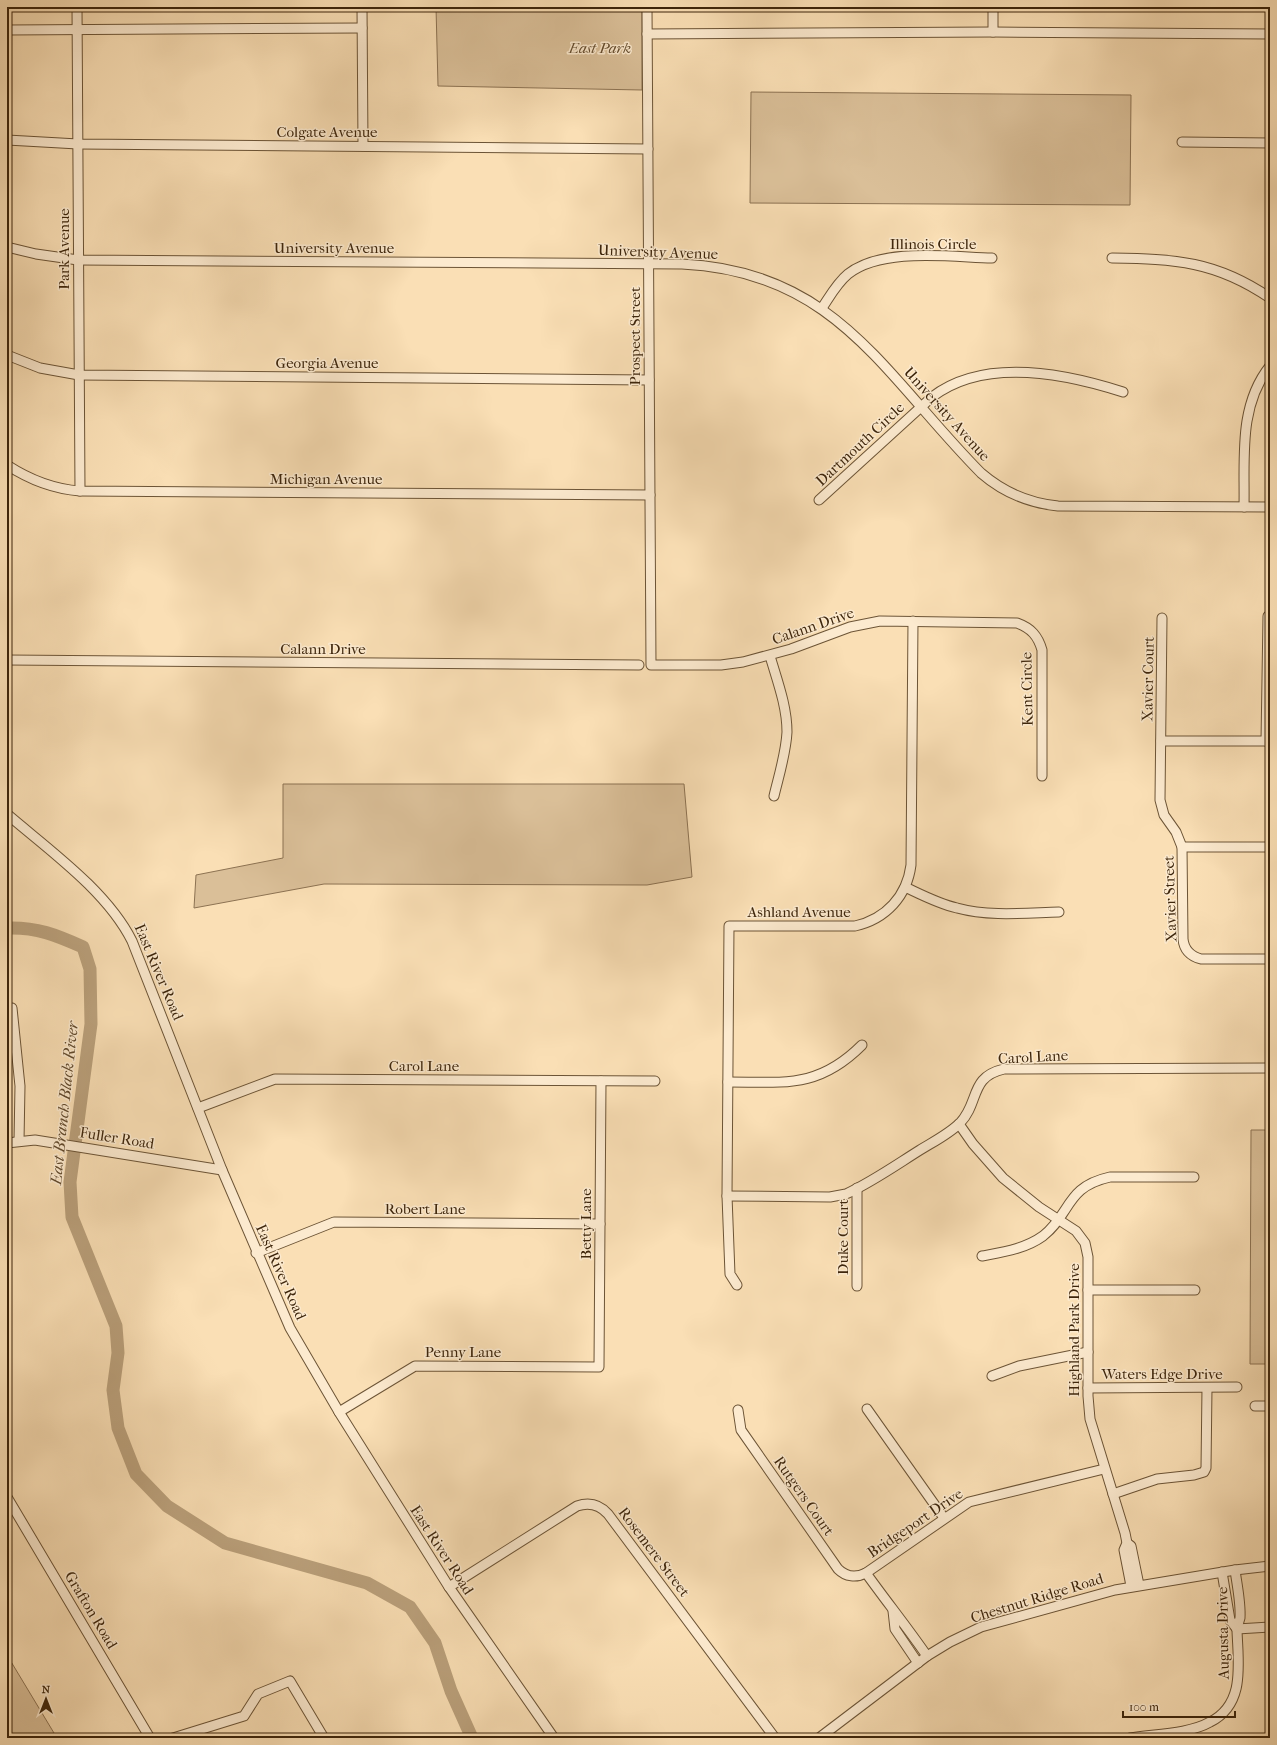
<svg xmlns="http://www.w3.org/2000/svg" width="1277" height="1745" font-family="'IM FELL French Canon',serif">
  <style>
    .green { fill: #dabf98; stroke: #8c7252 }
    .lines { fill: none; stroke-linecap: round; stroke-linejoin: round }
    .river { stroke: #baa07b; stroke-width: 13 }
    .minor-casing { stroke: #6c5436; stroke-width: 11 }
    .minor { stroke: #fceacf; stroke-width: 9 }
    .labels { text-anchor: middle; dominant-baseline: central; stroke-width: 3; stroke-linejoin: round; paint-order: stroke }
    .park-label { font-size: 15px; font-style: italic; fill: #644c2e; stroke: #fceacf }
    .street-label { font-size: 15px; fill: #3d250b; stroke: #fceacf }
    .water-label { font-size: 16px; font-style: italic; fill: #624a2d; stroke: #fceacf }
  </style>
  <rect width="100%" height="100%" fill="#fadfb5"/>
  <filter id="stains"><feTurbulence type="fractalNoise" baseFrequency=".005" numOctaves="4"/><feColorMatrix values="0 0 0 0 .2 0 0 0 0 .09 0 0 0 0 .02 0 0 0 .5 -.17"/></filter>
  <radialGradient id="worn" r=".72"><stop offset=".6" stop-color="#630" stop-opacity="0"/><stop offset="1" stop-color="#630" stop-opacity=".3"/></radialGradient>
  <g class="green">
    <path d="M436 7H642V90L438 86Z"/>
    <path d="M751 92 1131 95 1130 205 750 203Z"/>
    <path d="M283 784H684L692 877 647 885 324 884 194 908 196 875 283 858Z"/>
    <path d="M1251 1130H1270V1364H1250Z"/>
    <path d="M7 1655 57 1738H7Z"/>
  </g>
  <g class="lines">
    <path class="river" d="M7 928C37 927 56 935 83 947L90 969 91 1024 70 1182 72 1217 116 1326 118 1353 113 1390 118 1428 136 1474 167 1506 225 1543 367 1583 410 1607 435 1643 451 1691 472 1738"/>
    <g class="minor-casing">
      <g id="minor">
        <path d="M77 7 80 491"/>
        <path d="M362 7 363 146"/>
        <path d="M647 7 651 665H721L743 662 791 649 850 627 880 621 1017 623C1031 628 1038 636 1042 650V776"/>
        <path d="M993 7V32"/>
        <path d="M7 30 362 28"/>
        <path d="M647 34 993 32 1270 34"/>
        <path d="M7 140 78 144 648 149"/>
        <path d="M1182 142 1270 143"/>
        <path d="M7 247 36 254 78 260 682 264C836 271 884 375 981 473 1003 492 1028 503 1058 506L1270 507"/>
        <path d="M1112 258C1175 259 1216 261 1270 298"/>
        <path d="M822 308C830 296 837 283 848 274 882 247 951 257 992 258"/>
        <path d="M7 355 40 368 79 375 649 380"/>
        <path d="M7 465C30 480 53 489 80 491L650 495"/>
        <path d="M819 500 932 397C984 357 1064 373 1123 392"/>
        <path d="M1244 507C1245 459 1238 406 1270 366"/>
        <path d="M1162 618 1160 800 1164 815 1176 832 1182 847 1183 939C1184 950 1190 956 1201 959H1270"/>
        <path d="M770 656C777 680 787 706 787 732 786 753 779 775 774 796"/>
        <path d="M7 660 639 665"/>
        <path d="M1161 741H1270"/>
        <path d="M1266 741 1268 616"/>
        <path d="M7 814C49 850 107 891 132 941L222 1170 290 1328 339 1412 449 1587 554 1738"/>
        <path d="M1182 847H1270"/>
        <path d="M905 887C922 895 939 904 957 908 990 917 1025 913 1059 912"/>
        <path d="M12 1008 20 1086 19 1141"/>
        <path d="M728 1082C784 1082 818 1089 862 1045"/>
        <path d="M198 1108 275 1079 655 1081"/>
        <path d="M959 1124 973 1144 1003 1178 1039 1207 1076 1231 1085 1243 1088 1257V1396L1090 1419 1125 1533 1127 1543 1124 1550 1131 1586"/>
        <path d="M7 1143 35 1140 222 1170"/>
        <path d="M727 1196 830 1197 846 1194C872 1182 896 1165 920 1150 933 1142 949 1134 960 1123 980 1102 969 1077 1004 1069L1270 1068"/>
        <path d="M256 1253 334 1222 600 1224"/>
        <path d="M982 1256C1003 1252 1025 1249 1043 1236 1072 1213 1065 1187 1110 1177H1194"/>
        <path d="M737 1285 730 1274 727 1196 729 926H855C886 919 907 896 911 865L913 621"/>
        <path d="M857 1286V1188"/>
        <path d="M1088 1290H1195"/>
        <path d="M992 1376 1019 1366 1088 1352"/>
        <path d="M1088 1388 1237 1387"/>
        <path d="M1255 1406H1270"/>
        <path d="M867 1409 944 1518"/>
        <path d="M738 1410 741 1430 838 1569C846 1577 856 1578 866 1573L969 1502 1104 1469"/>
        <path d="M339 1412 415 1366 599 1367 601 1081"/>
        <path d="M1113 1494 1157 1479 1194 1475 1204 1472 1206 1468 1207 1388"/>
        <path d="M7 1497 150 1738"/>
        <path d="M1127 1543 1131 1546 1139 1585"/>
        <path d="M1222 1572 1230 1620 1237 1629"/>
        <path d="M866 1573C886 1601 907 1627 927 1656"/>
        <path d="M449 1587 577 1506C589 1502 599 1504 608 1514L775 1738"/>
        <path d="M893 1611 895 1629 918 1663"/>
        <path d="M1237 1629 1270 1627"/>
        <path d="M173 1738 244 1716 258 1694 290 1681 324 1738"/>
        <path d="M819 1738 927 1656 950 1642 981 1627 1115 1590 1235 1570 1270 1566"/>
        <path d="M1130 1738C1154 1734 1189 1734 1210 1722 1246 1704 1238 1663 1237 1630 1237 1626 1239 1622 1240 1618 1241 1603 1237 1585 1235 1570"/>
      </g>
    </g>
    <use href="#minor" class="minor"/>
  </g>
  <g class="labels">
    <g class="park-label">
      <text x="600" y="48">East Park</text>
    </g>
    <g class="street-label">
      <text x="327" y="132">Colgate Avenue</text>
      <text x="933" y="244">Illinois Circle</text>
      <text x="334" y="248">University Avenue</text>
      <text transform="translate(64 249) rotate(-90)">Park Avenue</text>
      <text transform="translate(658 252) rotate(2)">University Avenue</text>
      <text transform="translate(635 336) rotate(-90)">Prospect Street</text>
      <text x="327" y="363">Georgia Avenue</text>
      <text transform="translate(947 414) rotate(48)">University Avenue</text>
      <text transform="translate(860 444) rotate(-43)">Dartmouth Circle</text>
      <text x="326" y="479">Michigan Avenue</text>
      <text transform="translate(813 626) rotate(-19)">Calann Drive</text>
      <text x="323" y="649">Calann Drive</text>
      <text transform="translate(1148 679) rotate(-89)">Xavier Court</text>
      <text transform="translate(1027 689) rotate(-91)">Kent Circle</text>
      <text transform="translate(1170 899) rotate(-92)">Xavier Street</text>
      <text x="799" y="912">Ashland Avenue</text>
      <text transform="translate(159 972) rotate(67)">East River Road</text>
      <text transform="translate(1033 1057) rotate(-3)">Carol Lane</text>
      <text x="424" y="1066">Carol Lane</text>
      <text transform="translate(117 1138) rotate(9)">Fuller Road</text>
      <text x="425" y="1209">Robert Lane</text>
      <text transform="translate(586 1224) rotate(-90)">Betty Lane</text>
      <text transform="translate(843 1237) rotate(-90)">Duke Court</text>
      <text transform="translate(281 1272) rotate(66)">East River Road</text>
      <text transform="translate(1074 1330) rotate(-90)">Highland Park Drive</text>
      <text x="463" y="1352">Penny Lane</text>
      <text x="1162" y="1374">Waters Edge Drive</text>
      <text transform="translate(804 1496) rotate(55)">Rutgers Court</text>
      <text transform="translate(915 1523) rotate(-34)">Bridgeport Drive</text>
      <text transform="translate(442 1550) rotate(57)">East River Road</text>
      <text transform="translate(654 1552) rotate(53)">Rosemere Street</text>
      <text transform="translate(1037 1598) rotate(-17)">Chestnut Ridge Road</text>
      <text transform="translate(91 1610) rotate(59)">Grafton Road</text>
      <text transform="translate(1223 1633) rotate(-91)">Augusta Drive</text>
    </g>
    <g class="water-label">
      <text transform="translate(64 1103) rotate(-84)">East Branch Black River</text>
    </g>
  </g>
  <rect width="1277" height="1745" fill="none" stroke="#fadfb5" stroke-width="24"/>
  <rect x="8" y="8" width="1261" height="1729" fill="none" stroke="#3d250b" stroke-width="2"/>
  <rect x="12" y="12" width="1253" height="1721" fill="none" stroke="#3d250b"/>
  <g transform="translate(46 1699)" stroke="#fceacf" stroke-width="3" paint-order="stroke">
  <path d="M0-3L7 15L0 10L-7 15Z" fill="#3d250b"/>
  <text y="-6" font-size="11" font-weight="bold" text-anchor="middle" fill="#3d250b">N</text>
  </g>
  <path d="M1123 1711v6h112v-6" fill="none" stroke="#3d250b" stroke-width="2"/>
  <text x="1129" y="1711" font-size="12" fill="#3d250b" stroke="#fceacf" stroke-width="3" paint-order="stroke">100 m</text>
  <rect width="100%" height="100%" filter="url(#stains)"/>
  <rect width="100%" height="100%" fill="url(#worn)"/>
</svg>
